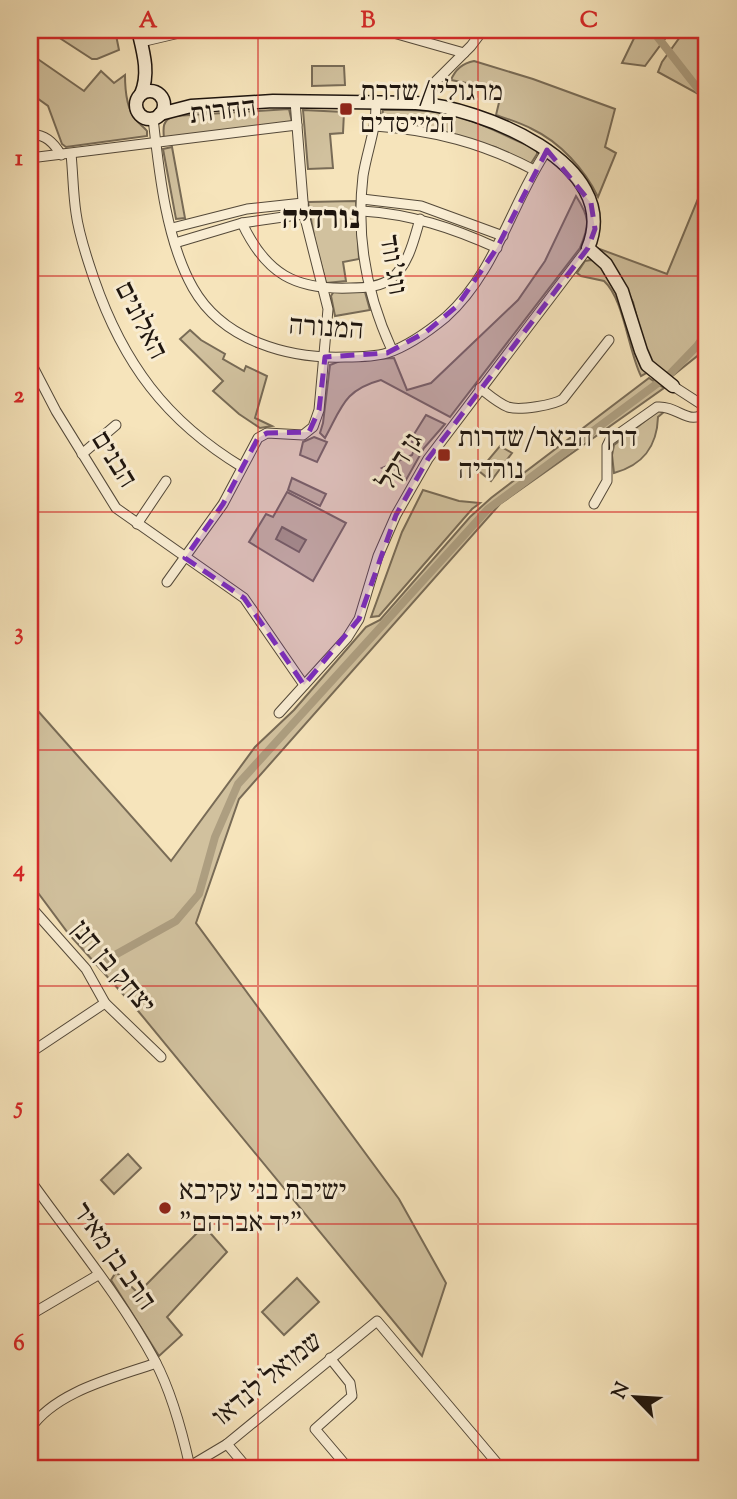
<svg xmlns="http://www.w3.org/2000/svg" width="737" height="1499" font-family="'Sorts Mill Goudy','Frank Ruhl Libre',serif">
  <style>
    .green { fill: #d1c19e; stroke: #786b56; stroke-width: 2 }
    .water { fill: #ad9e80; stroke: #746752; stroke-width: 2 }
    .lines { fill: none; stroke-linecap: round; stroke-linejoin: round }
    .canal { stroke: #ad9e80; stroke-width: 8 }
    .street-casing { stroke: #544939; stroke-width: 11 }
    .secondary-casing { stroke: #1e150e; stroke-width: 15 }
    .street { stroke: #f9edd3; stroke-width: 9 }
    .secondary { stroke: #f9edd3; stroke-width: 12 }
    .marked { fill: #7b2cbf; fill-opacity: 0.2; stroke: #7b2cbf; stroke-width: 5; stroke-dasharray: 14 9; stroke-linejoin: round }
    .grid { fill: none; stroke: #d62828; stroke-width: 2; stroke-opacity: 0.55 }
    .poi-dot { fill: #8f2418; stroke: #f9edd3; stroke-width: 2.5 }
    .labels { text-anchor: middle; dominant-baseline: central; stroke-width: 6; stroke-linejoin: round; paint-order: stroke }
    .poi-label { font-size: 28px; fill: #1e150e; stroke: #f9edd3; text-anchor: start }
    .street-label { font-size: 28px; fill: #1e150e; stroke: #f9edd3 }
    .quarter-label { font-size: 32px; font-weight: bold; fill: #1e150e; stroke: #f9edd3 }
    .neatline { fill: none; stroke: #d62828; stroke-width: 2.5 }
    .grid-label { font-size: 23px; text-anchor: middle; font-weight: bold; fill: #d62828 }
  </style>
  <rect width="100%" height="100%" fill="#f6e4bb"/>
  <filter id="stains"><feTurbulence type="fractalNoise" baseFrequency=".00286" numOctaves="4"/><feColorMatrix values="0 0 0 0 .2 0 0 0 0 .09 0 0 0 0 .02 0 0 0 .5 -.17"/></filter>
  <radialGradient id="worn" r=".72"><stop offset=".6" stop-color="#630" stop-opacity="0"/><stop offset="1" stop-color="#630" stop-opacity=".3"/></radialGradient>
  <g class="green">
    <path d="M58 30H115L119 50 97 59H92L55 35Z"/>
    <path d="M638 30H668L670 32 645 66 622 63Z"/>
    <path d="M685 30H707V103L704 101V97L658 72 662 62Z"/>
    <path d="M32 55 84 91 101 71 114 83 125 75C125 89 126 107 135 119 139 124 143 126 147 131V136L66 147 62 144 48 106 30 93V57Z"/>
    <path d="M474 61 533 79 615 109 605 147 616 153 598 197C585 170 560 142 532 129 521 123 508 119 496 115L502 90 451 80C455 70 463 63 474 61Z"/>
    <path d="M312 66H344L345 85 312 86Z"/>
    <path d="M289 109 292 122 164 139C163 128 162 120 174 116Z"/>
    <path d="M303 110 344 112 343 133 330 134 333 168 308 169Z"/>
    <path d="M383 110C403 110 424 109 444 113 474 119 503 135 531 147L537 150V154L530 165 495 147 381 123Z"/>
    <path d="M172 147 185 218 176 219 163 149Z"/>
    <path d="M707 177V345L701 353 671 377 653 366 643 342 633 302 615 269 597 248 667 274Z"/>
    <path d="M576 196C590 218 590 224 580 248L450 417 381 380C344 390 342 407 325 438L320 433 323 423 330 365 340 361 394 358 407 390 431 383 518 300 545 261Z"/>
    <path d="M356 201 359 259 343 262 346 281 326 283 315 242 308 202Z"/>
    <path d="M591 260 600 262 607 270 648 372 641 376C628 350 624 299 604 281L581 276 577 273 585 261Z"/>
    <path d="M334 291 365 292 370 310 335 316 331 296Z"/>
    <path d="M190 330 201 340 225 354 223 359 244 371 246 366 267 376 255 418 272 426 260 428 239 414 213 391 223 381 180 339Z"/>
    <path d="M649 378 664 388 500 504 239 799 196 923 399 1199 446 1283 422 1356 139 1012 68 933 30 882V702L171 861 255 747 294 710 366 627 380 620 470 517 491 498Z"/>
    <path d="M658 411 664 412 658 417C657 447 643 465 614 473L612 455 614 445Z"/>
    <path d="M426 415 445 424 424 448 406 480 382 468 412 455 415 447 411 444 413 440 411 439Z"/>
    <path d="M314 437 327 442 317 462 300 455 303 442Z"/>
    <path d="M500 446 512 453 491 481 479 471Z"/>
    <path d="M292 478 326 494 320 506 288 490Z"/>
    <path d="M423 490 459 501 480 503 472 509 379 616 371 617 402 532Z"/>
    <path d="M287 492 346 523 313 581 249 542 266 514 273 517Z"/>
    <path d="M128 1154 141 1168 114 1194 101 1180Z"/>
    <path d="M204 1226 227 1252 167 1317 182 1335 159 1356 111 1280 116 1272 138 1293Z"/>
    <path d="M297 1278 319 1302 284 1335 262 1312Z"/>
  </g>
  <path class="water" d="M282 527 306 540 299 552 276 539Z"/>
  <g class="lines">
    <g class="canal">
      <path d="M652 30 699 90 707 94"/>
      <path d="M106 960 176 921 199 894 215 837 238 784 488 509 670 374 697 346 707 332"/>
    </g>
    <g class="street-casing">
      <g id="street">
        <path d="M383 30 464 53"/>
        <path d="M141 42 192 30"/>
        <path d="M376 101C377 128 367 150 363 176 356 236 367 296 392 350"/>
        <path d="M426 104 436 81 471 46 483 30"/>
        <path d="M153 118C159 172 166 240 193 288 223 341 289 359 345 357 359 357 374 357 387 353 409 346 429 331 446 317 496 272 511 204 547 150"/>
        <path d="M375 126C433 130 483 143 534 170"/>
        <path d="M30 135C45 133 54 143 61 155"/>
        <path d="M71 154C73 173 73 193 76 213 79 236 87 258 94 279 123 363 166 421 242 467"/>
        <path d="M30 158 297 125"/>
        <path d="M362 199 421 206 503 236"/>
        <path d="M362 211C411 214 453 228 497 248"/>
        <path d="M242 223C266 274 295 290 350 288 365 288 381 287 392 278 409 264 414 239 420 219"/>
        <path d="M172 228 247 209 303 203"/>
        <path d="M175 243 242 223 304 214"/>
        <path d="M30 361 56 411 116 508 244 598 304 685"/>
        <path d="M673 386 707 408"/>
        <path d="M480 388C489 395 498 403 508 407 519 411 554 405 563 399L609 340"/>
        <path d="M82 454 116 425"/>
        <path d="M594 504 607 481V446L610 440 657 407C678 405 691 429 707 410"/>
        <path d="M137 524 166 481"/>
        <path d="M167 582 223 504 258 438 267 433 303 435 313 427 319 410 328 309 304 214 295 101"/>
        <path d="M279 713 347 638 359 619 378 556 396 515 428 459 588 248"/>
        <path d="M30 906 86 969 105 1003 161 1057"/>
        <path d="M30 1053 105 1003"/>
        <path d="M30 1180C72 1239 120 1296 155 1361 172 1393 182 1431 190 1467"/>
        <path d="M30 1315 98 1275"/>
        <path d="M330 1358 350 1383 352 1396 315 1429 349 1469"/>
        <path d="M30 1429C56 1391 114 1378 156 1363"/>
        <path d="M227 1444 248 1469"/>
        <path d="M185 1469 227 1444 377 1321 502 1469"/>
      </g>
    </g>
    <g class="secondary-casing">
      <g id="secondary">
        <path d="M138 30C143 51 150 73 141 94"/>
        <circle cx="150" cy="105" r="14"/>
        <path d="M160 114 191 106 273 101 416 103C479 107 624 163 588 248L606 264 622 291 641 351 647 365 673 386"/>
      </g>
    </g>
    <use href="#street" class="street"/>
    <use href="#secondary" class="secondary"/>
  </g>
  <path class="marked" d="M547 150 591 203 595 229 588 248 428 459 396 515 359 619 304 685 244 598 185 558 223 504 258 438 267 433 309 432 319 410 325 357 387 353 426 332 457 306 497 248Z"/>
  <path class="grid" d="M258 30V1469M478 30V1469M30 276H707M30 512H707M30 750H707M30 986H707M30 1224H707"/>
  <g class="poi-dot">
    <rect x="339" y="102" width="14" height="14" rx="3.5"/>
    <rect x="437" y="448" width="14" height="14" rx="3.5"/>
    <circle cx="165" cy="1208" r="7"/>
  </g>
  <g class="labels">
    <g class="poi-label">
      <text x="360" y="93">מרגולין/שדרת<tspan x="360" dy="32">המייסדים</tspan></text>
      <text x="458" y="439">דרך הבאר/שדרות<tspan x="458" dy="32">נורדיה</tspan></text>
      <text x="179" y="1192">ישיבת בני עקיבא<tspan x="179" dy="32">"יד אברהם"</tspan></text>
    </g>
    <g class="street-label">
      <text transform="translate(223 112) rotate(-7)">החרות</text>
      <text transform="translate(392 265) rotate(81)">ווג'ווד</text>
      <text transform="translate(140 321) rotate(63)">האלונים</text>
      <text transform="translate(326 329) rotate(4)">המנורה</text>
      <text transform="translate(113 460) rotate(58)">הבנים</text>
      <text transform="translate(401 462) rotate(-59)">גן דקל</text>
      <text transform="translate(112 968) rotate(50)">יצחק בן חנן</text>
      <text transform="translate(113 1257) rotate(55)">הרב בן מאיר</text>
      <text transform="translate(268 1380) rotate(-39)">שמואל לנדאו</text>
    </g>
    <g class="quarter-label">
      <text x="321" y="220">נורדיה</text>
    </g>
  </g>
  <rect width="737" height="1499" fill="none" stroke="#f6e4bb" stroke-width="77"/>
  <g transform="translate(635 1397) rotate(295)" stroke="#f9edd3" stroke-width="5" paint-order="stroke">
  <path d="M0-5L12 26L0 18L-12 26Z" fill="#1e150e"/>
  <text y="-10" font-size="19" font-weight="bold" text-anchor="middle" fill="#1e150e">N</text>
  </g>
  <rect x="38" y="38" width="660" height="1422" class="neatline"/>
  <g class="grid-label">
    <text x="148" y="27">A</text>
    <text x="368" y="27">B</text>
    <text x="589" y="27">C</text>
    <text x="19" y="165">1</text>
    <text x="19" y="402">2</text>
    <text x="19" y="639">3</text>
    <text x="19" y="876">4</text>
    <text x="19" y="1113">5</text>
    <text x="19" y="1350">6</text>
  </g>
  <rect width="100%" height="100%" filter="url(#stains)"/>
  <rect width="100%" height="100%" fill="url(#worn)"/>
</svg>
